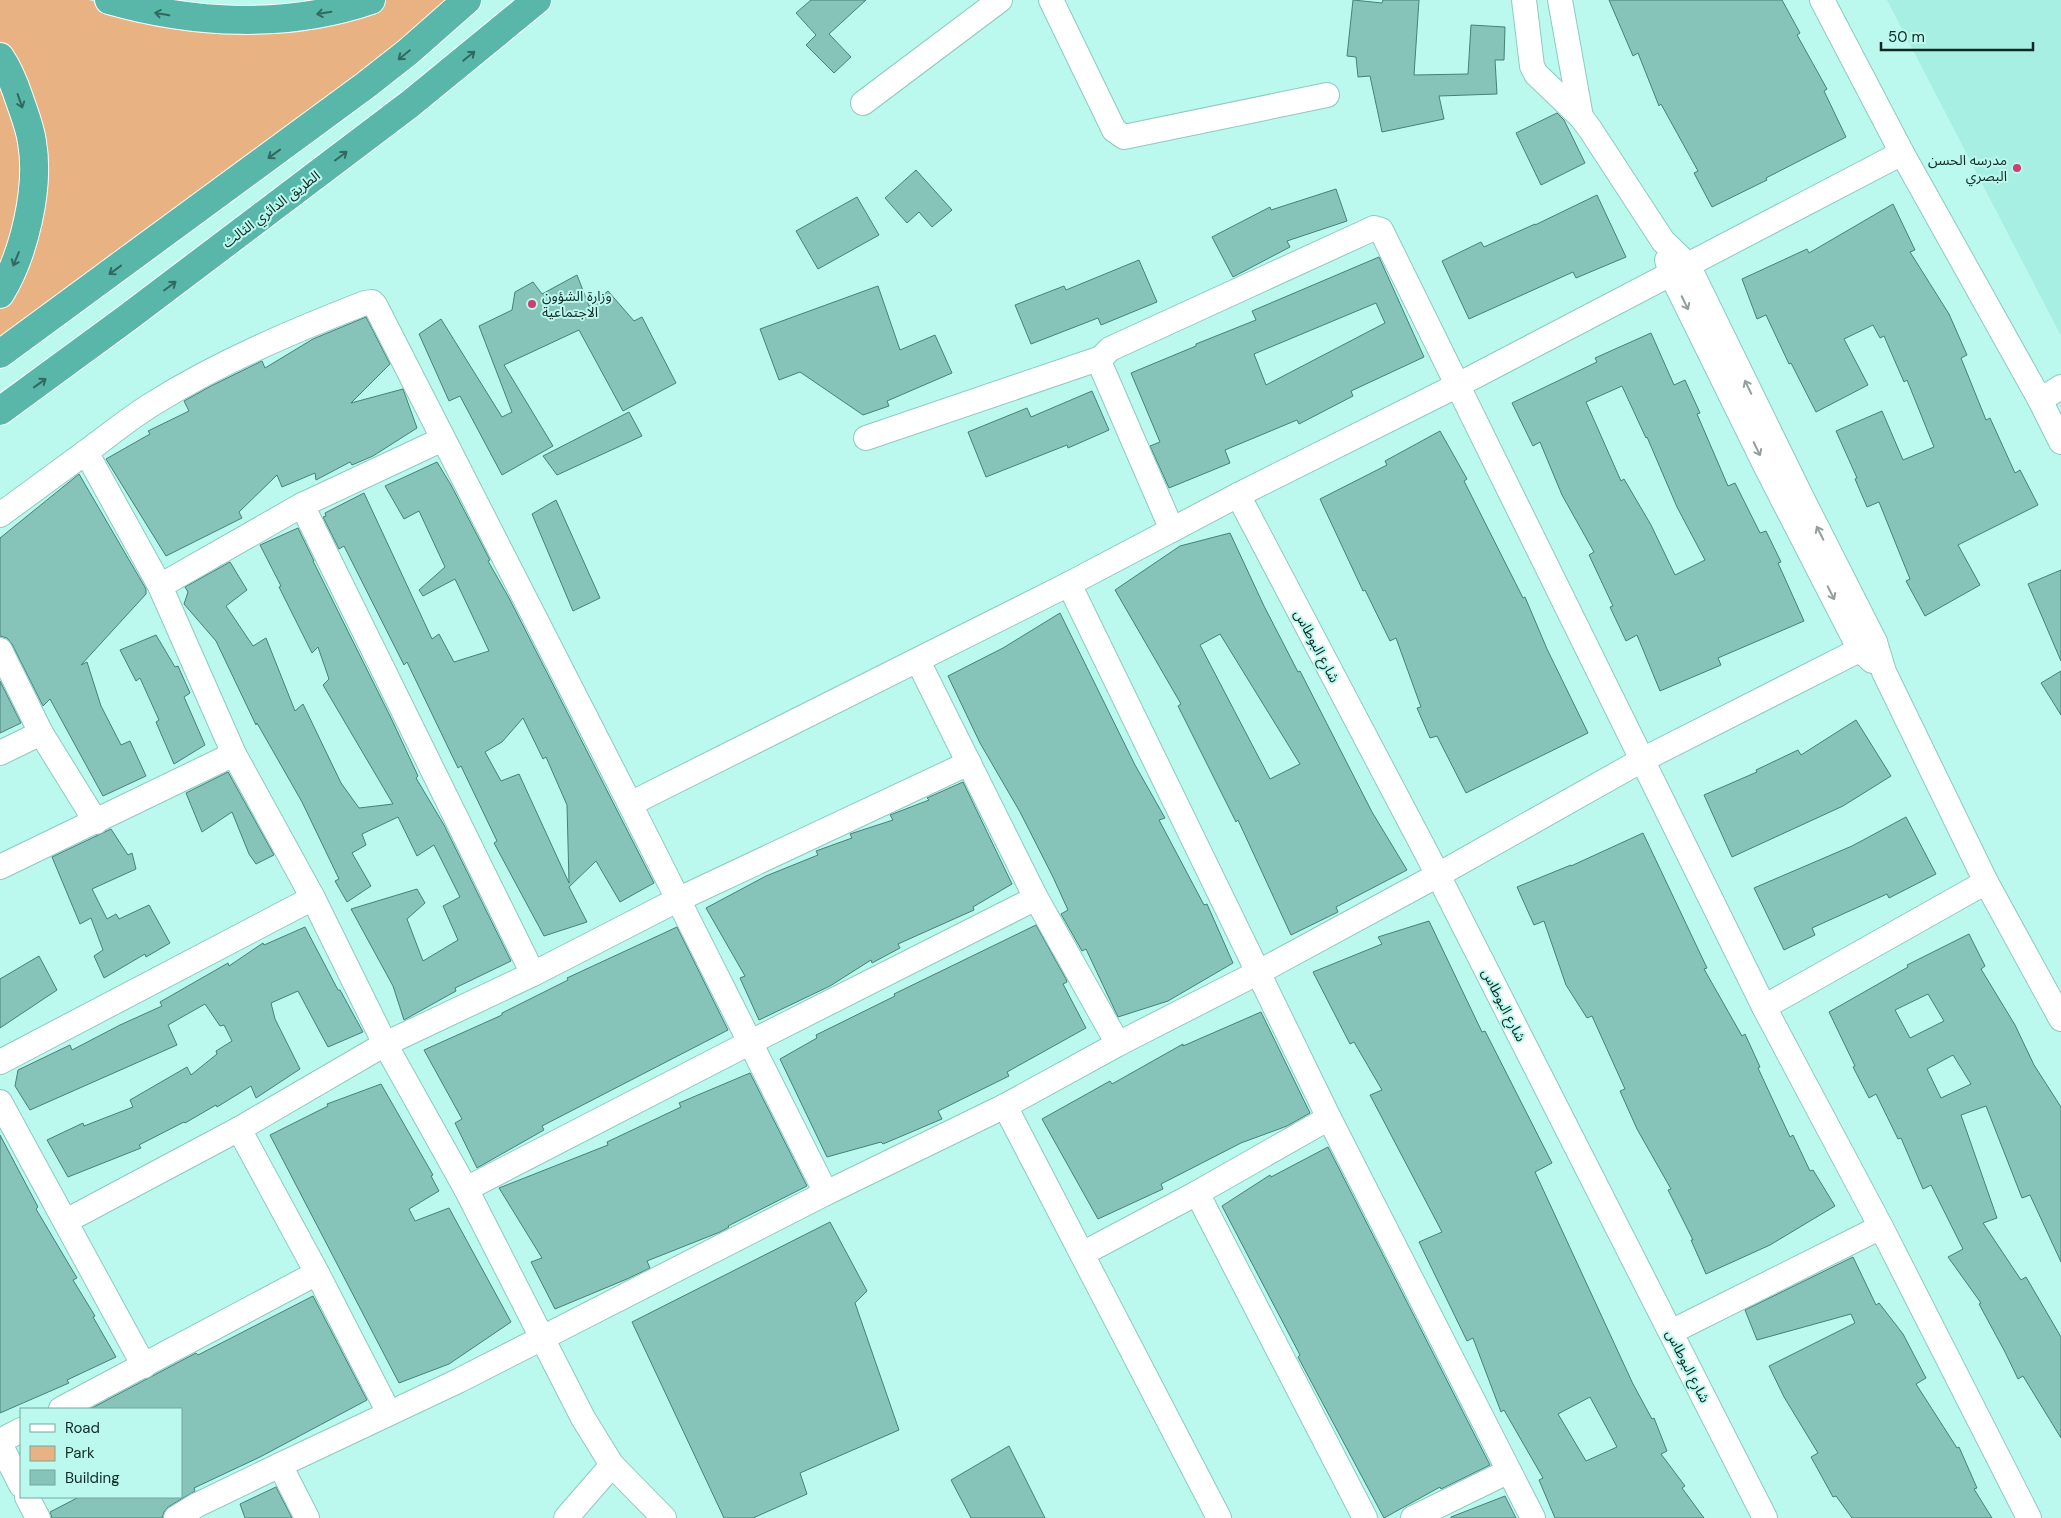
<svg xmlns="http://www.w3.org/2000/svg" width="2061" height="1518" font-family="'DM Sans','Noto Sans Arabic',sans-serif">
  <style>
    .built { fill: #a7efe3 }
    .green { fill: #e8b282 }
    .building { fill: #86c3b8; stroke: #458177; fill-rule: evenodd }
    .lines { fill: none; stroke-linecap: round; stroke-linejoin: round }
    .street-casing { stroke: #8dcabf; stroke-width: 26 }
    .highway-casing { stroke: #fff; stroke-width: 30 }
    .street { stroke: #fff; stroke-width: 24 }
    .highway { stroke: #59b7a9; stroke-width: 28 }
    .oneway { stroke: #316960 }
    .oneway2 { stroke: #939f9d }
    .poi-dot { fill: #cb3f71; stroke: #bbf9ee; stroke-width: 2 }
    .labels { text-anchor: middle; dominant-baseline: central; stroke-width: 4; stroke-linejoin: round; paint-order: stroke }
    .poi-label { font-size: 14px; fill: #102925; stroke: #bbf9ee; text-anchor: end }
    .street-label { font-size: 14px; fill: #102925; stroke: #bbf9ee }
  </style>
  <rect width="100%" height="100%" fill="#bbf9ee"/>
  <path class="built" d="M1887 0H2061V336Z"/>
  <g class="green">
    <path d="M0 0H89L142 16 380 0H458L0 350V299L33 206 0 49Z"/>
    <path d="M0 68 15 103 26 179 0 277Z"/>
  </g>
  <g class="building">
    <path d="M811 0H866L829 34 851 57 834 73 806 45 816 35 796 13Z"/>
    <path d="M1353 0 1382 3 1383 0H1419L1414 75 1468 74 1471 25 1505 27 1504 60H1495L1497 94 1439 96 1444 119 1382 132 1370 76 1358 77 1356 57 1347 56Z"/>
    <path d="M1609 0H1782L1800 33 1797 35 1827 89 1824 91 1846 137 1766 178 1767 180 1712 207 1694 173 1698 171 1661 104 1659 106 1638 53 1633 56Z"/>
    <path d="M1557 113 1564 120 1585 163 1541 185 1516 133Z"/>
    <path d="M916 170 952 210 932 227 919 212 907 223 885 198Z"/>
    <path d="M1336 189 1347 221 1287 241 1290 247 1233 277 1212 237 1270 207 1271 210Z"/>
    <path d="M1597 195 1626 257 1576 278 1573 272 1469 319 1442 261 1481 242 1484 247 1535 224V225Z"/>
    <path d="M857 197 879 235 818 269 796 231Z"/>
    <path d="M1893 204 1915 250 1910 252 1949 314 1967 355 1961 358 1986 420 1990 418 2015 473 2020 470 2038 505 1958 545 1980 585 1925 616 1906 581 1910 579 1879 502 1867 507 1855 479 1857 478 1836 431 1882 411 1903 460 1934 447 1907 380 1904 382 1884 336 1880 338 1873 325 1844 339 1868 385 1816 412 1791 363 1789 364 1766 315 1757 319 1742 279 1807 249 1809 253Z"/>
    <path d="M1379 257 1424 357 1351 391 1353 396 1299 424 1297 420 1225 450 1230 463 1169 488 1150 446 1160 442 1131 373 1196 346V344L1256 320 1252 311ZM1376 303 1385 323 1266 385 1254 354Z"/>
    <path d="M1139 260 1157 302 1101 325 1098 318 1031 344 1015 305 1064 286 1066 290Z"/>
    <path d="M577 275 589 306 608 291 634 321 642 317 676 383 623 411 579 330 504 365 553 446 502 475 460 396 449 401 419 334 441 319 502 417 512 412 479 326 512 310 515 292 533 282 542 294Z"/>
    <path d="M878 286 900 350 935 335 952 373 887 401 889 406 863 415 800 372 779 380 760 329Z"/>
    <path d="M366 317 390 364 351 403 403 389 417 428 373 456 352 465 350 462 316 480 315 473 282 487 277 475 239 512 242 518 166 556 106 459 150 434 148 431 189 411 184 401 211 386 262 361 265 368 313 339Z"/>
    <path d="M1651 333 1674 385 1685 380 1700 413 1697 414 1728 486 1735 483 1760 533 1766 531 1781 562 1778 563 1804 621 1718 658 1721 665 1660 691 1637 635 1626 641 1610 607 1613 606 1589 555 1594 552 1562 495 1540 442 1533 446 1512 403 1597 362 1595 358ZM1622 386 1646 438 1647 437 1677 507 1705 560 1675 575 1651 525 1624 479 1621 481 1586 402Z"/>
    <path d="M1092 391 1109 430 1068 448 1067 445 986 477 968 432 1027 408 1031 417Z"/>
    <path d="M629 412 642 436 557 475 543 456Z"/>
    <path d="M1440 431 1467 479 1464 481 1523 598 1525 597 1547 649 1588 733 1466 793 1437 736 1430 738 1417 708 1421 707 1396 638 1390 641 1365 590 1363 591 1320 499 1387 465 1385 461Z"/>
    <path d="M437 462 451 485 490 560 488 561 509 598 654 883 620 902 596 861 569 887 587 922 544 936 494 843 497 841 461 766 458 768 407 662 404 665 344 546 339 549 323 517 326 516 325 513 364 493 432 639 439 634 454 662 489 651 455 579 423 596 419 590 445 567 419 511 404 519 385 486ZM523 718 543 759 546 757 567 805 569 883 519 774 501 781 485 752 502 742Z"/>
    <path d="M79 474 146 589V594L81 665 87 662 101 706 121 745 130 741 146 776 103 796 50 699 43 706 12 644 7 638 0 636V538Z"/>
    <path d="M556 500 600 598 573 611 532 514Z"/>
    <path d="M298 528 314 561H313L391 718 418 776 416 778 444 825 511 961 455 988 456 991 404 1020 393 986 351 909 417 889 425 903 407 919 423 961 458 940 443 906 460 897 434 845 417 856 398 817 362 834 366 845 352 853 371 886 347 902 335 881 339 879 302 802 257 723 256 725 216 641 184 604 188 592 185 587 230 562 247 590 226 606 253 646 266 638 295 711 303 704 341 783 359 808 393 804 323 685 329 679 318 647 312 653 279 587 281 586 260 545Z"/>
    <path d="M1230 533 1264 606 1298 672 1300 671 1372 812 1407 870 1336 907 1338 912 1291 935 1238 820 1236 822 1178 706 1181 704 1115 590 1180 546ZM1220 634 1300 764 1270 779 1200 645Z"/>
    <path d="M2061 570V661L2028 584Z"/>
    <path d="M1060 613 1135 765 1165 818 1159 820 1204 905 1207 904 1233 963 1168 1001 1118 1017 1086 949 1082 951 1061 914 1068 910 1053 877 1020 812 980 743 948 676 1003 648Z"/>
    <path d="M156 635 175 667 178 666 190 693 184 697 205 745 174 764 156 722 159 720 140 678 136 681 120 650Z"/>
    <path d="M2061 671V715L2041 683Z"/>
    <path d="M0 681 21 723 0 733Z"/>
    <path d="M1856 720 1891 776 1843 806 1732 857 1704 795 1757 772 1756 770 1798 750 1801 755Z"/>
    <path d="M228 772 274 855 256 864 249 854 232 812 202 832 186 793Z"/>
    <path d="M963 782 1012 884 973 907 974 910 898 944 900 948 872 963 871 960 830 986 759 1020 740 978 745 976 706 908 766 876 818 855 816 851 852 838 850 834 893 820 890 815 929 800 927 798Z"/>
    <path d="M1906 817 1936 874 1889 898 1887 894 1812 928 1815 935 1784 950 1754 888 1852 846Z"/>
    <path d="M111 829 128 855 132 853 136 869 92 889 107 919 116 914 119 919 149 905 170 943 146 957 145 954 104 978 94 956 103 950 91 918 80 924 52 857Z"/>
    <path d="M1643 833 1707 968 1704 969 1742 1036 1745 1034 1760 1067 1758 1068 1790 1137 1793 1135 1810 1171 1813 1170 1835 1206 1770 1245 1706 1274 1691 1240H1693L1668 1190 1671 1189 1637 1129 1620 1091 1625 1089 1592 1016 1587 1018 1566 985 1544 921 1534 925 1517 887 1571 865V866Z"/>
    <path d="M1429 921 1482 1032 1485 1031 1552 1163 1535 1172 1633 1384 1652 1419 1654 1418 1667 1451 1661 1454 1685 1486 1682 1488 1704 1518H1555L1539 1480 1543 1478 1504 1410 1501 1412 1473 1338 1467 1341 1419 1242 1442 1232 1370 1095 1382 1090 1354 1042 1350 1044 1313 972 1382 944 1378 937ZM1590 1397 1617 1447 1586 1461 1558 1414Z"/>
    <path d="M1036 925 1066 979 1067 982 1063 984 1086 1028 1007 1072 1009 1076 938 1111 942 1119 883 1144 881 1142 827 1157 780 1059 817 1038 816 1035 895 996 894 994Z"/>
    <path d="M305 927 338 990H340L363 1032 328 1047 298 991 271 1003 275 1019 300 1069 256 1098 251 1086 217 1107 216 1105 185 1123 184 1122 139 1145 141 1148 68 1177 47 1140 83 1123 84 1126 133 1107 130 1100 187 1067 191 1075 217 1054 216 1051 232 1041 224 1025 220 1026 205 1004 168 1025 177 1045 30 1110 15 1086 18 1070 70 1045 72 1050 120 1025 162 1006 160 1002 228 963 229 966 263 943 264 945Z"/>
    <path d="M677 927 728 1030 542 1126 544 1130 477 1168 455 1123 462 1119 424 1050 502 1015V1013L568 980 567 978Z"/>
    <path d="M1969 934 1985 966 1981 969 2015 1025 2034 1065 2061 1107V1262L2030 1195 2022 1198 1986 1106 1961 1115 1997 1218 1983 1223 2021 1280 2026 1277 2061 1337V1438L2023 1376 2018 1379 2005 1352 1979 1304 1981 1303 1948 1257 1963 1249 1931 1185 1923 1189 1901 1138 1898 1139 1876 1094 1869 1098 1853 1067 1855 1066 1829 1012 1908 967 1907 965ZM1928 994 1944 1021 1910 1038 1895 1010ZM1953 1055 1971 1084 1941 1098 1927 1069Z"/>
    <path d="M39 956 57 990 0 1028V979Z"/>
    <path d="M1261 1012 1310 1113 1287 1126 1241 1143 1161 1184 1163 1189 1098 1219 1042 1119 1110 1081 1112 1084 1183 1044V1046Z"/>
    <path d="M750 1073 807 1186 728 1226 729 1227 720 1232 647 1261 650 1268 627 1279 555 1309 531 1262 542 1258 499 1188 608 1145 607 1142 681 1107 679 1103Z"/>
    <path d="M381 1084 433 1175 431 1176 439 1191 409 1209 415 1221 449 1208 511 1322 449 1364 399 1383 270 1135 328 1106 327 1104Z"/>
    <path d="M0 1135 38 1207 36 1209 77 1278 73 1280 95 1316 93 1317 116 1357 67 1380 69 1383 0 1413Z"/>
    <path d="M1328 1147 1490 1465 1441 1489 1440 1487 1384 1518 1298 1357 1300 1355 1222 1206 1270 1175 1271 1177Z"/>
    <path d="M830 1222 867 1291 855 1303 899 1430 800 1473 807 1494 753 1518H724L632 1322Z"/>
    <path d="M1853 1257 1876 1305 1879 1303 1903 1334 1926 1378 1916 1384 1957 1448 1959 1447 1977 1488 1974 1489 1992 1518H1852L1836 1496 1833 1497 1811 1457 1818 1453 1784 1397 1769 1366 1855 1323 1851 1314 1757 1340 1745 1310Z"/>
    <path d="M313 1296 367 1400 260 1457 194 1488 195 1491 168 1507 164 1512 162 1518H52L50 1512 79 1497H181V1409H90L196 1353 198 1355Z"/>
    <path d="M1009 1446 1045 1518H971L951 1480Z"/>
    <path d="M276 1487 292 1518H245L240 1504Z"/>
    <path d="M1505 1496 1516 1518H1451V1517Z"/>
  </g>
  <g class="lines">
    <g class="street-casing">
      <g id="street">
        <path d="M1051 0 1114 130 1124 137 1327 95"/>
        <path d="M1524 0 1532 66 1536 74 1581 117 1590 129 1663 241 1688 265 1802 498 1875 642 1884 672 1986 882 2061 1019"/>
        <path d="M1560 0 1581 117"/>
        <path d="M1822 0 1902 153 2040 400 2061 387"/>
        <path d="M863 103 1000 0"/>
        <path d="M1667 260 1671 274 1766 467 1860 650 1872 661"/>
        <path d="M2040 400 2061 442"/>
        <path d="M866 438 1101 358"/>
        <path d="M86 452C109 435 131 417 154 403 220 362 293 331 365 303L372 302 375 305 630 804"/>
        <path d="M1238 495 1438 875 1765 1518"/>
        <path d="M302 505 533 974"/>
        <path d="M0 515 86 452 160 586 234 754 313 898 385 1044 466 1189 583 1418 612 1465 664 1518"/>
        <path d="M1172 530 1101 366V358L1110 349 1374 228 1381 230 1764 1007 1881 1227 2029 1518"/>
        <path d="M1069 584 1329 1118 1533 1518"/>
        <path d="M160 586 302 505 443 439"/>
        <path d="M0 650 41 733 0 753"/>
        <path d="M918 661 1036 898 1118 1044"/>
        <path d="M41 733 96 822"/>
        <path d="M0 867 234 754"/>
        <path d="M1764 1007 1986 882"/>
        <path d="M0 1062 313 898"/>
        <path d="M0 1102 144 1366"/>
        <path d="M1005 1106 1219 1518"/>
        <path d="M1329 1118 1197 1193 1365 1518"/>
        <path d="M239 1129 317 1273"/>
        <path d="M466 1189 751 1042 1036 898"/>
        <path d="M826 1193 1005 1106 1118 1044 1259 972 1438 875 1642 760 1875 642"/>
        <path d="M66 1221 239 1129 385 1044 533 974 677 900 969 763"/>
        <path d="M1082 1254 1197 1193"/>
        <path d="M1671 1332 1881 1227"/>
        <path d="M61 1409 317 1273 389 1413"/>
        <path d="M0 1441 21 1430"/>
        <path d="M0 1444 21 1485"/>
        <path d="M280 1465 307 1518"/>
        <path d="M27 1497 38 1518"/>
        <path d="M176 1518 197 1505 280 1465 458 1381 826 1193 630 804 1069 584 1238 495 1458 385 1902 153"/>
        <path d="M566 1518 612 1465"/>
        <path d="M1413 1518 1509 1471"/>
      </g>
    </g>
    <g class="highway-casing">
      <g id="highway">
        <path d="M109 0C193 24 287 29 371 0"/>
        <path d="M0 57C9 70 14 83 19 98 24 113 30 127 32 142 40 188 24 255 0 294"/>
        <path d="M0 354 366 85 408 52 467 0"/>
        <path d="M0 411 127 318 410 104 537 0"/>
      </g>
    </g>
    <use href="#street" class="street"/>
    <use href="#highway" class="highway"/>
  </g>
  <defs><path id="oneway-shaft" d="M-6 0H5M1.5-3L5.5 0L1.5 3" fill="none" stroke-width="1.6" stroke-linecap="round" stroke-linejoin="round" transform="scale(1.25)"/></defs>
  <g class="oneway">
    <use href="#oneway-shaft" transform="translate(324 13) rotate(170)"/>
    <use href="#oneway-shaft" transform="translate(162 14) rotate(-170)"/>
    <use href="#oneway-shaft" transform="translate(404 55) rotate(141)"/>
    <use href="#oneway-shaft" transform="translate(469 56) rotate(-39)"/>
    <use href="#oneway-shaft" transform="translate(20 101) rotate(71)"/>
    <use href="#oneway-shaft" transform="translate(274 154) rotate(144)"/>
    <use href="#oneway-shaft" transform="translate(341 156) rotate(-37)"/>
    <use href="#oneway-shaft" transform="translate(16 259) rotate(113)"/>
    <use href="#oneway-shaft" transform="translate(115 270) rotate(144)"/>
    <use href="#oneway-shaft" transform="translate(170 286) rotate(-37)"/>
    <use href="#oneway-shaft" transform="translate(40 383) rotate(-36)"/>
  </g>
  <g class="oneway2">
    <use href="#oneway-shaft" transform="translate(1685 303) rotate(64)"/>
    <use href="#oneway-shaft" transform="translate(1748 387) rotate(-116)"/>
    <use href="#oneway-shaft" transform="translate(1757 449) rotate(64)"/>
    <use href="#oneway-shaft" transform="translate(1820 533) rotate(-117)"/>
    <use href="#oneway-shaft" transform="translate(1831 593) rotate(63)"/>
  </g>
  <g class="poi-dot">
    <circle cx="2017" cy="168" r="5"/>
    <circle cx="532" cy="304" r="5"/>
  </g>
  <g class="labels">
    <g class="poi-label">
      <text x="2007" y="160">مدرسه الحسن<tspan x="2007" dy="16">البصري</tspan></text>
      <text x="542" y="296" text-anchor="start">وزارة الشؤون<tspan x="542" dy="16">الاجتماعية</tspan></text>
    </g>
    <g class="street-label">
      <text transform="translate(271 209) rotate(-37)">الطريق الدائري الثالث</text>
      <text transform="translate(1317 646) rotate(62)">شارع البوطاس</text>
      <text transform="translate(1504 1005) rotate(63)">شارع البوطاس</text>
      <text transform="translate(1688 1366) rotate(63)">شارع البوطاس</text>
    </g>
  </g>
  <rect x="20" y="1408" width="162" height="90" fill="#bbf9ee" stroke="#77a69e"/>
  <rect x="30" y="1424" width="25" height="8" fill="#ffffff" stroke="#77a69e"/>
  <text x="65" y="1433" font-size="15" fill="#102925">Road</text>
  <rect x="30" y="1446" width="25" height="15" fill="#e8b282" stroke="#77a69e"/>
  <text x="65" y="1458" font-size="15" fill="#102925">Park</text>
  <rect x="30" y="1470" width="25" height="15" fill="#86c3b8" stroke="#77a69e"/>
  <text x="65" y="1483" font-size="15" fill="#102925">Building</text>
  <path d="M1881 42v8h152v-8" fill="none" stroke="#102925" stroke-width="2.5"/>
  <text x="1888" y="42" font-size="15" fill="#102925" stroke="#bbf9ee" stroke-width="4" paint-order="stroke">50 m</text>
</svg>
